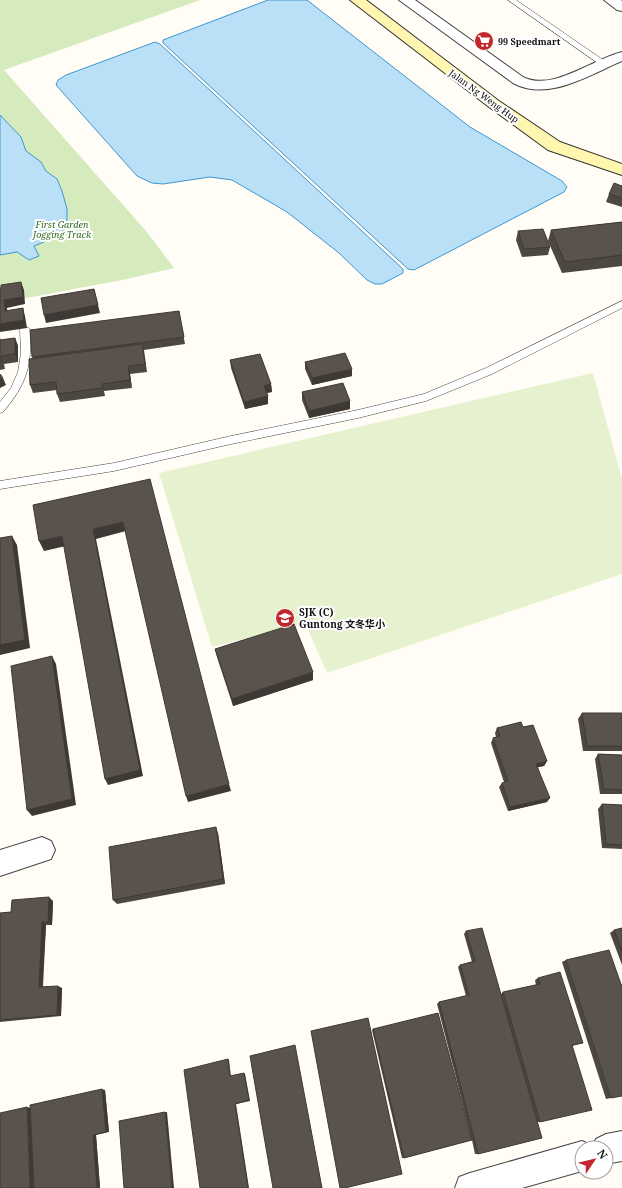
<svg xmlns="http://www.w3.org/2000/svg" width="622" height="1188" font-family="'Noto Serif','Noto Sans SC',serif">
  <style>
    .green { fill: #d5ebbd }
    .pitch { fill: #e6f2cf }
    .water { fill: #b9e0f7; stroke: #3f96cf }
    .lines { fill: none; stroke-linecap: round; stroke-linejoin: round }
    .service-casing { stroke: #444; stroke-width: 1 }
    .minor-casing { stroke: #444; stroke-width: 2 }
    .tertiary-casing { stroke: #444; stroke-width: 2 }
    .secondary-casing { stroke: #333; stroke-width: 2 }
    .service { fill: #fff; fill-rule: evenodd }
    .minor { fill: #fff; fill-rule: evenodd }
    .tertiary { fill: #fff; fill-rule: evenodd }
    .secondary { fill: #fff6b0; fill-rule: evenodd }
    .wall { fill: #4d4742 }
    .shaded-wall { fill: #3f3936 }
    .building { fill: #5a524d; stroke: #3f3936 }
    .labels { text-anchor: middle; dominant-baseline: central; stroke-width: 4; stroke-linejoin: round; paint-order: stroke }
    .far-poi-label { font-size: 9px; font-weight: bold; fill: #111; stroke: #fff; text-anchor: start }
    .far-street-label { font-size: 9px; fill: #111; stroke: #fff }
    .far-park-label { font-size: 9px; font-style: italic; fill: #2f6b1f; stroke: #fff }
    .poi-label { font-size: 10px; font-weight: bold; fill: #111; stroke: #fff; text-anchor: start }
  </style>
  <rect width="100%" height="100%" fill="#fffdf5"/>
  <path class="green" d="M0 0H200L4 70 146 231 174 268 127 279 0 303Z"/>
  <path class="pitch" d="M593 373 622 479V574L327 673 305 623 212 647 159 473Z"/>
  <g class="water">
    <path d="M268 0H307L470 127 562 181 567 187 564 192 414 270 408 269 163 43V40Z"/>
    <path d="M155 42 160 44 403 269V273L382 284H375L367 280 339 253 287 212 232 180 210 177 163 184 152 183 137 176 56 85 58 80 66 75Z"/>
    <path d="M0 115 21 137 26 151 41 162 46 171 57 179 62 191 67 209V220L61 235 34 246 39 256 29 260 17 252 0 255Z"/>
  </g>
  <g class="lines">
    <g class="service-casing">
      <g id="service">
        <path d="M508 0H516L609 64 608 66H602Z"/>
        <path d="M622 301V308L492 374 426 401 358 418 231 444 114 471 0 489V481L114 463 231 436 358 410 424 394 486 368Z"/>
        <path d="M25 326 30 329C32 365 27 384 3 412L0 413V402L11 388 18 372 21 353 20 329Z"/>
      </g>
    </g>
    <g class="minor-casing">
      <g id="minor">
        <path d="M399 0H415L523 77C552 92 593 59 622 52V61C589 75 548 102 513 83Z"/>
        <path d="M604 0H621L622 1V11L617 10Z"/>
        <path d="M42 837 51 841 55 850 51 859 0 876V850Z"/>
      </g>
    </g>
    <g class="tertiary-casing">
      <path id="tertiary" d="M622 1131V1161L606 1164V1148H582V1171L522 1188H455L459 1177 470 1173 582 1141 593 1146 596 1139 606 1134Z"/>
    </g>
    <g class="secondary-casing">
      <path id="secondary" d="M350 0H366L499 101 560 142 622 164V175L548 150 489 107Z"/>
    </g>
    <use href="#service" class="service"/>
    <use href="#minor" class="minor"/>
    <use href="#tertiary" class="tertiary"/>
    <use href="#secondary" class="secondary"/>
  </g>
  <g class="wall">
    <path d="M622 186V207L606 202 609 194Z"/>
    <path d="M622 222V266L562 273 548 241 551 230Z"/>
    <path d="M518 231 550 247 548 255 522 257 516 240Z"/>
    <path d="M179 311 185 344 144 350 147 372 130 374 132 388 104 391 105 396 60 402 57 394V390L33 393 30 385 33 358 32 357Z"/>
    <path d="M0 338 1 340 15 338 18 346V362L4 364 5 369 0 370Z"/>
    <path d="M230 360 271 384 272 392 267 393 268 404 245 409 231 368Z"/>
    <path d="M305 362 352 376 312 385 305 369Z"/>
    <path d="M302 392 350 401V409L309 418 302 400Z"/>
    <path d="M215 649 313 680 233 706 217 657Z"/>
    <path d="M582 713H622V751H583L578 719Z"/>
    <path d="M523 727 547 761 544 766 538 767 547 802 508 811 499 787 502 783 504 782 491 743 493 738 496 737 495 733 497 728Z"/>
    <path d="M598 754 622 755V794H600L595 759Z"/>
    <path d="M602 804 622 805V849L602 848 598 809Z"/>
    <path d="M218 833 225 884 117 904 113 900Z"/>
    <path d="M53 901 52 925H46L43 987 62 988 61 1016 0 1022V913L11 912Z"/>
    <path d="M622 928V965L610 933 614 930Z"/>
    <path d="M466 931 501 994 503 992 536 985 535 980 538 978 583 1043 572 1046 540 1122H537L478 1154H475L472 1140 404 1158H402L372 1030 373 1029 470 1132 437 1004 439 1002 466 996 458 967 460 965 472 962 464 934Z"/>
    <path d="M566 960 611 1098 606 1099 562 962Z"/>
    <path d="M105 1090 109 1132 96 1135 100 1188 30 1108Z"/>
  </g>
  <g class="shaded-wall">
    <path d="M21 282 24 290 25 304 7 308 8 319 5 311 4 300Z"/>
    <path d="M94 289 100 313 46 323 44 315Z"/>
    <path d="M23 308 25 316 27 328 0 332V324Z"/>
    <path d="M15 338 18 346V362L15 354Z"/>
    <path d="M128 366 130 374 132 388 130 380Z"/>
    <path d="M352 369V376L312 385V378Z"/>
    <path d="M3 378 6 385 0 388V379Z"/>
    <path d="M271 384 272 392 265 393 264 386Z"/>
    <path d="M268 396V404L245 409 244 402Z"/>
    <path d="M350 401V409L309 418V411Z"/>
    <path d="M123 522 126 531 96 539 143 776 108 785 105 779 93 529Z"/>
    <path d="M12 536 17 545 30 648 0 655V645Z"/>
    <path d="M62 536 66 546 44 551 39 541Z"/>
    <path d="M52 656 56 664 76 805 32 816 27 810Z"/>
    <path d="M313 672V680L233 706 232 699Z"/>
    <path d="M547 761 544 766 534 768 536 764Z"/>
    <path d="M229 784 231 791 188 802 186 796Z"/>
    <path d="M550 798 547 802 508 811 510 807Z"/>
    <path d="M216 827 218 833 225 884 223 879Z"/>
    <path d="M49 897 53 901 52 925 48 922Z"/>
    <path d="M42 922 46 925 42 989 39 987Z"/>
    <path d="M58 986 62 988 61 1016 57 1015Z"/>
    <path d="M228 1059 229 1060 231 1077 230 1076Z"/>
    <path d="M244 1073 245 1074 250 1101 236 1104 249 1188H248L235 1104Z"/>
    <path d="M102 1089 105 1090 109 1132H106Z"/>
    <path d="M27 1107 31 1108 34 1188H30Z"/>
    <path d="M165 1112H167L174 1188H172Z"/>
    <path d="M93 1135H96L100 1188H97Z"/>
  </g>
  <g class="building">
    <path d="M614 183 622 186V198L609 194Z"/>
    <path d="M622 222V255L565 262 551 230Z"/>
    <path d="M543 229 550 247 524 249 518 231Z"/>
    <path d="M21 282 23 297 4 300 5 311 23 308 24 320 0 324V288H1V285Z"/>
    <path d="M94 289 98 305 44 315 41 298Z"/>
    <path d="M179 311 184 337 32 357 30 330Z"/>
    <path d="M15 338V354L1 356 2 361 0 362V340Z"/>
    <path d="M142 344 145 364 128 366 130 380 102 384 103 388 57 394 56 382 30 385 29 359Z"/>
    <path d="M345 353 352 369 312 378 305 362Z"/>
    <path d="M260 354 271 384 264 386 268 396 244 402 230 360Z"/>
    <path d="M0 374 3 378 0 379Z"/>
    <path d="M343 383 350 401 309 411 302 392Z"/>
    <path d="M150 479 229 784 186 796 123 522 93 529 140 770 105 779 62 536 39 541 33 505Z"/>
    <path d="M12 536 25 640 0 645V538Z"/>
    <path d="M294 624 313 672 232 699 215 649Z"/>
    <path d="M52 656 72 799 27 810 11 666Z"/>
    <path d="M582 713H622V746H587Z"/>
    <path d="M521 722 523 727 533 725 547 761 536 764 550 798 510 807 502 783 508 781 493 738 500 736 497 728Z"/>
    <path d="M598 754 622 755V790L604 789Z"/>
    <path d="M602 804 622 805V845L606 844Z"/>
    <path d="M216 827 223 879 113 900 109 847Z"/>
    <path d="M49 897 48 922H42L39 987 58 986 57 1015 0 1020V913L11 912 12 900Z"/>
    <path d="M482 928 542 1138 478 1154 439 1002 469 995 460 965 475 961 466 931Z"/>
    <path d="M622 928V951L614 930Z"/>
    <path d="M609 950 622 987V1096L611 1098 566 960Z"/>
    <path d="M560 972 583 1043 572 1045 592 1110 540 1122 503 992 540 984 538 978Z"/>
    <path d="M438 1013 472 1140 404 1158 373 1029Z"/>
    <path d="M368 1018 402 1174 345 1188H340L311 1031Z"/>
    <path d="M295 1045 322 1188H273L250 1056Z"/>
    <path d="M228 1059 230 1076 244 1073 249 1100 235 1104 248 1188H200L184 1070Z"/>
    <path d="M102 1089 106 1132 93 1135 97 1188H34L30 1105Z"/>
    <path d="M27 1107 30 1188H0V1113Z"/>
    <path d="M165 1112 172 1188H124L119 1121Z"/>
  </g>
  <defs>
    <g id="supermarket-disc" transform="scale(1)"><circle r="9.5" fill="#c4262e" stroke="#fff"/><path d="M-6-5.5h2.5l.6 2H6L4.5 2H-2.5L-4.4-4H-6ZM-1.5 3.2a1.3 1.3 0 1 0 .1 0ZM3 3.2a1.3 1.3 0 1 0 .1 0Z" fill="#fff"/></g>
    <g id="school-disc" transform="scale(1)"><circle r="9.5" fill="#c4262e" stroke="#fff"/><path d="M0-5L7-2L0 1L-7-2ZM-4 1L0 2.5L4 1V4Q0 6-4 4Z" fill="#fff"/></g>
  </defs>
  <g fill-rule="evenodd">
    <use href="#supermarket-disc" x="484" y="41"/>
    <use href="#school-disc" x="285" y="618"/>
  </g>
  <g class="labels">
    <g class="far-poi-label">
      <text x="498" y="41">99 Speedmart</text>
    </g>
    <g class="far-street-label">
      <text transform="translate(484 96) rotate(36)">Jalan Ng Weng Hup</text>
    </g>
    <g class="far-park-label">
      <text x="62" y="224">First Garden<tspan x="62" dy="10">Jogging Track</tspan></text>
    </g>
    <g class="poi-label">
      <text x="299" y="612">SJK (C)<tspan x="299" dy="12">Guntong 文冬华小</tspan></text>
    </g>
  </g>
  <g transform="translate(594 1160) rotate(55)"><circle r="19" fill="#ffffff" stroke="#a0a0a0"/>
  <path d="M0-3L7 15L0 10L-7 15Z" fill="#c4262e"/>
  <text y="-6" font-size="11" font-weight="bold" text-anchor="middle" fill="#111111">N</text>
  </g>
</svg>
